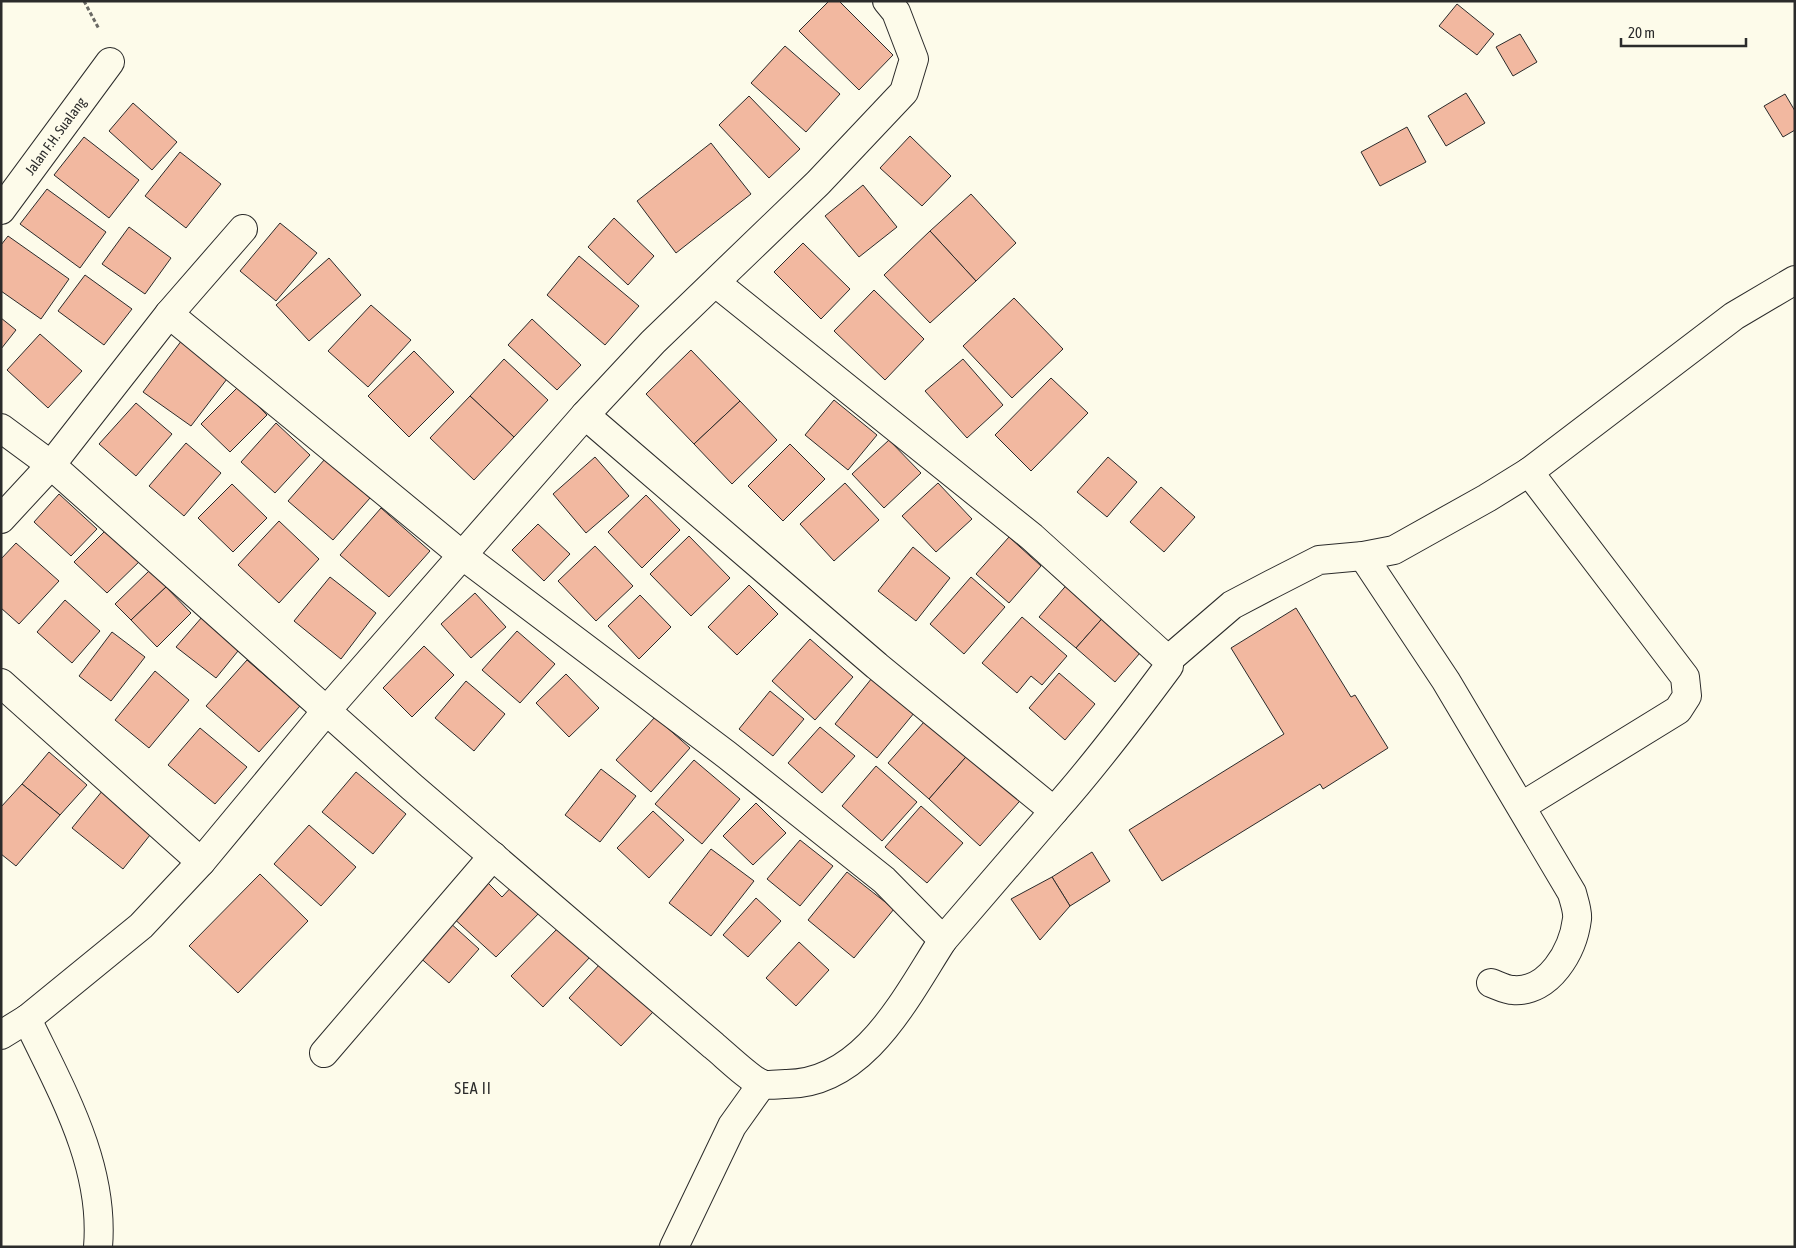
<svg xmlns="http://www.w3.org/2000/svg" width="1796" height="1248" font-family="'Asap Condensed',sans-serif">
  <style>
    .building { fill: #f2b8a0; stroke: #2b2b2b }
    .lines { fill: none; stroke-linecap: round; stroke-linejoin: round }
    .minor-casing { stroke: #2b2b2b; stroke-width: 30 }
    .path { stroke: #6a6964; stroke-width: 3; stroke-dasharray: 4 2.5; stroke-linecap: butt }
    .minor { stroke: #fdfbea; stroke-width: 28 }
    .labels { text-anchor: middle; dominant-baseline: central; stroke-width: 4; stroke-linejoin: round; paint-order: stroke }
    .street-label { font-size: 14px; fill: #2b2b2b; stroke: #fdfbea }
    .quarter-label { font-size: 16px; letter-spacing: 1px; fill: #2b2b2b; stroke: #fdfbea }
  </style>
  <rect width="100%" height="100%" fill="#fdfbea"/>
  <g class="building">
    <path d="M829 1H839L893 55 859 90 799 31Z"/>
    <path d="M1457 4 1494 34 1477 55 1439 26Z"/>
    <path d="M1520 34 1537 62 1513 76 1496 47Z"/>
    <path d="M785 46 840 94 806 132 751 83Z"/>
    <path d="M1466 93 1485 123 1446 146 1428 116Z"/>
    <path d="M1785 94 1795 111V130L1783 137 1764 106Z"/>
    <path d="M749 96 800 149 769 178 719 125Z"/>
    <path d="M133 103 177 142 152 170 109 131Z"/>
    <path d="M1407 127 1426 162 1380 186 1361 152Z"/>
    <path d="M910 136 951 176 922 206 880 168Z"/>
    <path d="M84 137 139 180 109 218 54 175Z"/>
    <path d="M711 143 751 194 676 253 637 201Z"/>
    <path d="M180 152 221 184 186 228 145 196Z"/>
    <path d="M863 185 897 227 859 257 825 216Z"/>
    <path d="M47 189 106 232 80 268 20 224Z"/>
    <path d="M971 194 1016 243 976 281 930 231Z"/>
    <path d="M614 218 654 256 628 285 588 247Z"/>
    <path d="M280 223 317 253 276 301 240 271Z"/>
    <path d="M129 227 171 258 145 294 102 264Z"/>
    <path d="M930 231 976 281 930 323 884 275Z"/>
    <path d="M8 236 69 279 41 319 1 291V245Z"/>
    <path d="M803 243 850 289 821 319 774 272Z"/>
    <path d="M579 256 639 306 605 345 547 295Z"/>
    <path d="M329 258 361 295 309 341 276 305Z"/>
    <path d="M85 275 132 309 104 345 58 311Z"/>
    <path d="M874 290 924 339 885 380 834 331Z"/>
    <path d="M1014 298 1063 349 1012 398 963 346Z"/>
    <path d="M371 305 411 340 368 387 328 351Z"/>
    <path d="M1 318 16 330 1 349Z"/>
    <path d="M532 319 581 365 557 390 508 345Z"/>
    <path d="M40 334 82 371 48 408 7 370Z"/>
    <path d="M182 340 230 375 191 426 143 392Z"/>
    <path d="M691 350 740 401 694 444 646 394Z"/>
    <path d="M414 351 454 392 409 437 368 396Z"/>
    <path d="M504 359 548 400 514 437 470 396Z"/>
    <path d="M963 359 1003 405 967 438 925 391Z"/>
    <path d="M1051 378 1088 413 1031 471 995 435Z"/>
    <path d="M239 386 267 415 230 452 201 424Z"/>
    <path d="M470 396 514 437 474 480 430 438Z"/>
    <path d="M834 400 877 435 848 470 805 435Z"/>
    <path d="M740 401 777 440 732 484 694 444Z"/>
    <path d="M136 403 172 434 136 476 99 444Z"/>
    <path d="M276 423 310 455 275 493 241 462Z"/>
    <path d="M889 440 921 473 884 508 852 474Z"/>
    <path d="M186 443 221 473 184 516 149 486Z"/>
    <path d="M790 444 825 479 783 521 748 486Z"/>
    <path d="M595 457 629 496 586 533 553 494Z"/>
    <path d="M1108 457 1137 482 1107 517 1077 492Z"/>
    <path d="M325 459 370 498 333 540 288 501Z"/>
    <path d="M845 483 879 520 834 561 800 524Z"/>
    <path d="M938 483 972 519 936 552 902 516Z"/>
    <path d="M232 484 267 518 233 552 198 518Z"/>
    <path d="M1161 487 1195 517 1164 552 1130 522Z"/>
    <path d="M59 494 97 529 71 556 34 522Z"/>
    <path d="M646 495 680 530 642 568 608 532Z"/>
    <path d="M381 508 430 551 389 597 340 555Z"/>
    <path d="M279 521 319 559 279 603 238 565Z"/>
    <path d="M538 524 570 554 544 581 512 550Z"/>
    <path d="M110 526 143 558 107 593 74 562Z"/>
    <path d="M689 536 730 578 691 616 650 574Z"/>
    <path d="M1009 537 1041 566 1009 603 976 574Z"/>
    <path d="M16 543 59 581 19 624 1 608V559Z"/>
    <path d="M595 546 633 586 596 621 558 581Z"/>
    <path d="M913 547 950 578 916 621 878 591Z"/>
    <path d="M150 570 166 587 131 620 115 604Z"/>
    <path d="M330 577 376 613 341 659 294 621Z"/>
    <path d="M971 577 1005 607 964 654 930 624Z"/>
    <path d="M1070 581 1107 613 1076 648 1039 617Z"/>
    <path d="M749 585 778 614 737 655 708 627Z"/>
    <path d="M166 587 191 613 157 647 131 620Z"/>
    <path d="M475 593 506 627 471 658 441 624Z"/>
    <path d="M640 595 671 627 639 659 608 626Z"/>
    <path d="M65 600 100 631 72 663 37 632Z"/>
    <path d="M1296 608 1351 697 1355 695 1388 748 1323 789 1320 784 1162 881 1129 830 1284 734 1231 648Z"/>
    <path d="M209 609 247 640 216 678 176 647Z"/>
    <path d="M1107 613 1146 646 1115 682 1076 648Z"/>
    <path d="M1022 617 1067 656 1042 685 1031 676 1017 693 982 663Z"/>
    <path d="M517 631 555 664 520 703 482 670Z"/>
    <path d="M112 632 145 657 111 701 79 676Z"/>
    <path d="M810 639 853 677 815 720 772 681Z"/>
    <path d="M424 646 454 675 412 717 383 688Z"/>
    <path d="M247 660 300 706 259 752 206 706Z"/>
    <path d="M155 671 189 700 149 748 115 720Z"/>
    <path d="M876 673 919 707 877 758 835 724Z"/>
    <path d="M1059 673 1095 704 1065 740 1029 708Z"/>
    <path d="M566 674 599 708 569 737 536 703Z"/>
    <path d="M466 681 505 714 474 751 435 718Z"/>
    <path d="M770 691 804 719 773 756 739 729Z"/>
    <path d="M931 714 972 750 929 799 888 763Z"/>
    <path d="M655 717 690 748 651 792 616 760Z"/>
    <path d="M820 727 855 756 822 793 788 763Z"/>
    <path d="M200 728 247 767 215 804 168 765Z"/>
    <path d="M972 750 1026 794 980 846 929 799Z"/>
    <path d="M49 752 87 785 60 815 22 784Z"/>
    <path d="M694 760 740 799 702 844 655 804Z"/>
    <path d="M876 766 917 802 882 841 842 806Z"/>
    <path d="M601 769 636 796 600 842 565 815Z"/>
    <path d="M356 772 406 814 373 854 322 812Z"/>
    <path d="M22 784 60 815 16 866 1 854V807Z"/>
    <path d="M103 790 154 830 123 869 72 828Z"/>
    <path d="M756 803 786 833 753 865 723 836Z"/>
    <path d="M921 806 963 843 927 883 885 847Z"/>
    <path d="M653 811 684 840 649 878 617 848Z"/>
    <path d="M309 825 356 867 321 906 274 864Z"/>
    <path d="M800 840 833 866 800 906 767 879Z"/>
    <path d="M711 849 754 881 711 936 669 903Z"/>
    <path d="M1092 852 1110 881 1070 906 1052 877Z"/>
    <path d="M847 872 894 909 854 958 808 920Z"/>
    <path d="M260 874 308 921 238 993 189 946Z"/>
    <path d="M1052 877 1070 906 1040 940 1011 899Z"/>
    <path d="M485 880 502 897 517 881 544 908 496 957 450 915Z"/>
    <path d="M756 898 781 921 748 957 723 935Z"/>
    <path d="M448 921 479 949 449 983 417 955Z"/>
    <path d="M560 926 591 956 543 1007 511 976Z"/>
    <path d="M799 942 829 970 796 1006 766 978Z"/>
    <path d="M600 964 653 1012 621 1046 569 998Z"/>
  </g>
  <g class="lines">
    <g class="minor-casing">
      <g id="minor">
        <path id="s1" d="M1 210 110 62"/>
        <path d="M169 314 462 555 727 755 884 880 943 940 1054 811"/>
        <path d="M585 415 877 666 1054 811C1095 765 1132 716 1169 666L1168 660 1032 537 716 283"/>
        <path d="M1 428 51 465 412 787 714 1046C725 1055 751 1080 762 1084 768 1086 778 1084 785 1084 864 1085 906 997 943 940"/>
        <path d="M1 519 51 465 169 314 243 229"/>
        <path d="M1363 556 1446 681 1572 893C1574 901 1578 911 1577 919 1573 951 1549 993 1513 990 1506 990 1497 985 1491 983"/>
        <path d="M1168 660 1232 605 1272 584 1319 560 1363 556 1394 550 1487 498 1529 472 1734 316 1795 280"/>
        <path d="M1 683 201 862"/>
        <path d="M1522 806 1678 710 1687 696 1685 677 1529 472"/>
        <path d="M27 1019C61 1090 105 1165 98 1247"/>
        <path d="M1 1035 27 1019 141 926 201 862 327 710 585 415 653 342 818 183 904 92 914 59 896 12 887 1"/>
        <path d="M324 1053 493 856"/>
        <path d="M674 1247 732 1126 762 1084"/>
      </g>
    </g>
    <path class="path" d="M84 1 99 29"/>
    <use href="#minor" class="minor"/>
  </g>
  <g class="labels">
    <g class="street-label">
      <text stroke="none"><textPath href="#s1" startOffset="92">Jalan F.H. Sualang</textPath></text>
    </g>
    <g class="quarter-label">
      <text x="473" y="1088">SEA II</text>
    </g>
  </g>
  <rect width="1796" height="1248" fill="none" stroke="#2b2b2b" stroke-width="5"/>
  <path d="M1621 38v8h125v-8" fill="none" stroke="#2b2b2b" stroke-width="2.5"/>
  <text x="1628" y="38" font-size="15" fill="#2b2b2b" stroke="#fdfbea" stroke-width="4" paint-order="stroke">20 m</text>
</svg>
